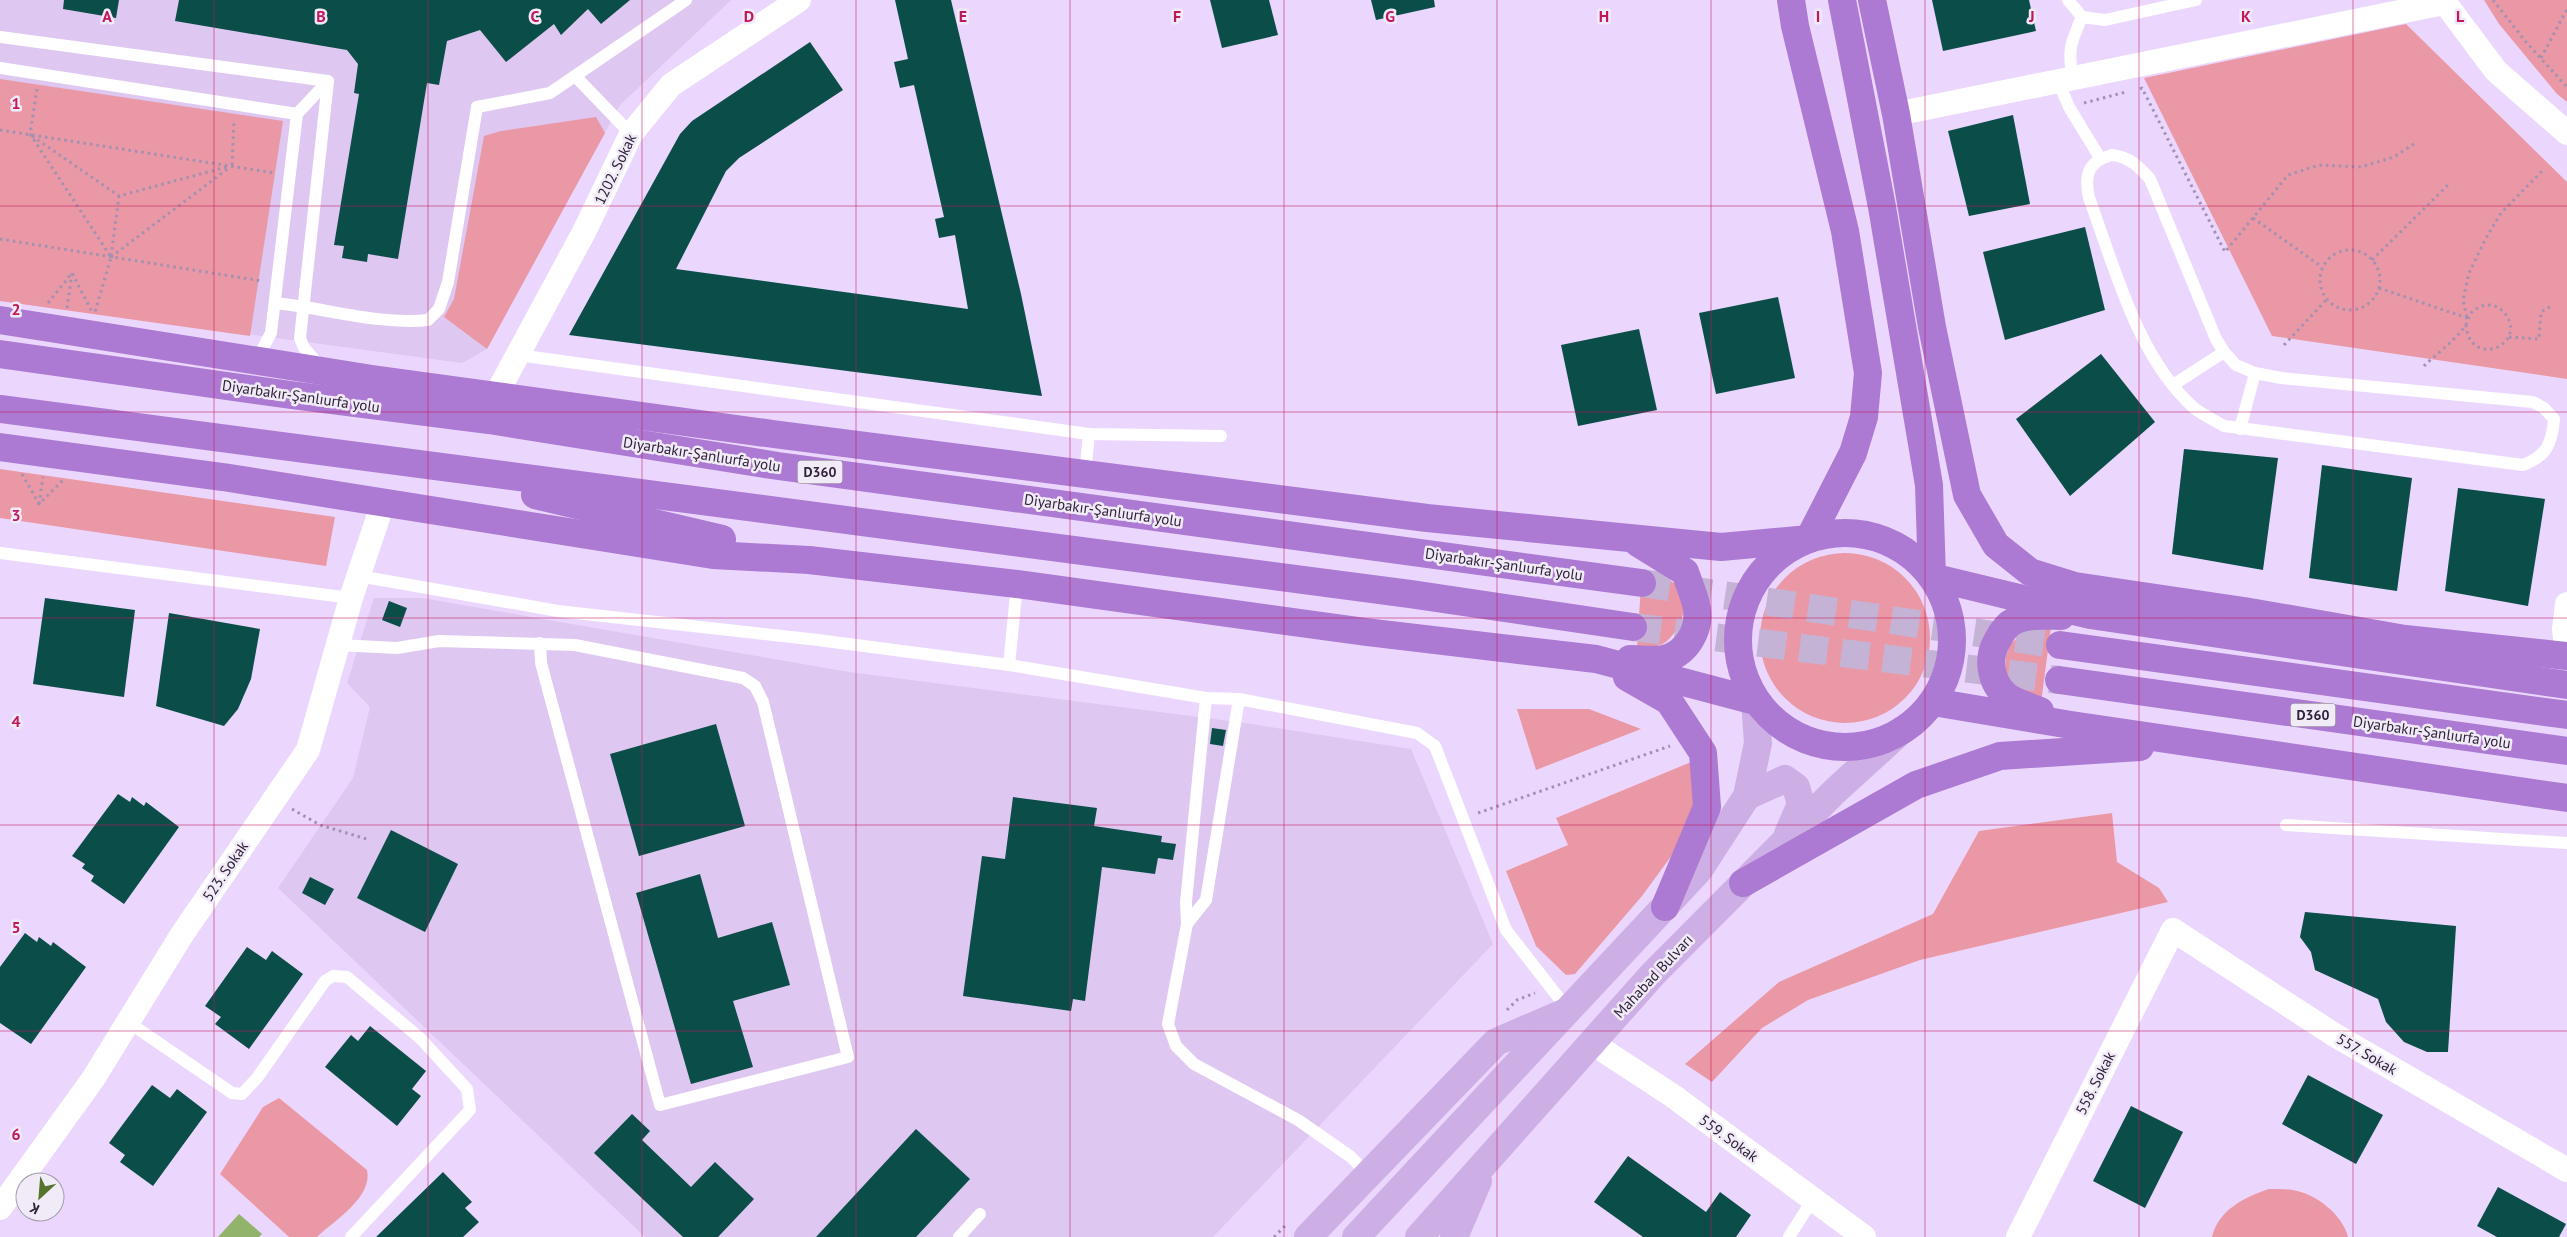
<svg xmlns="http://www.w3.org/2000/svg" width="2567" height="1237" font-family="'PT Sans',sans-serif">
  <style>
    .built { fill: #dec7f0 }
    .green { fill: #ea98a5 }
    .water { fill: #91b36c }
    .building { fill: #0a4d49 }
    .lines { fill: none; stroke-linecap: round; stroke-linejoin: round }
    .highway-tunnel { stroke: #c5b3d6; stroke-width: 28; stroke-dasharray: 28 14; stroke-linecap: butt }
    .path { stroke: #a291b1; stroke-width: 3; stroke-dasharray: 2.5 4; stroke-linecap: butt }
    .lane { stroke: #fff; stroke-width: 12 }
    .street { stroke: #fff; stroke-width: 24 }
    .primary { stroke: #cdafe5; stroke-width: 28 }
    .highway { stroke: #ac79d3; stroke-width: 28 }
    .grid { fill: none; stroke: #c2185b; stroke-width: 1; stroke-opacity: 0.55 }
    .labels { text-anchor: middle; dominant-baseline: central; stroke-width: 5; stroke-linejoin: round; paint-order: stroke }
    .shield { fill: #f1ebf7; stroke: #695e72; stroke-width: 1 }
    .shield-label { font-size: 14px; font-weight: bold; fill: #2f2139 }
    .street-label { font-size: 15px; fill: #2f2139; stroke: #f1ebf7 }
    .grid-label { font-size: 16px; text-anchor: middle; font-weight: bold; fill: #c2185b; stroke: #f1ebf7; stroke-width: 5; stroke-linejoin: round; paint-order: stroke }
  </style>
  <rect width="100%" height="100%" fill="#ebd7fd"/>
  <g class="built">
    <path d="M0 0H731L620 105 487 349 462 363 0 301Z"/>
    <path d="M374 598H422L849 672 1245 723 1411 749 1493 944 1213 1237H645L278 888 353 778 370 707 347 683Z"/>
  </g>
  <g class="green">
    <path d="M2484 0H2567V102L2557 94 2499 24Z"/>
    <path d="M2406 24 2567 182V379L2272 336 2144 78Z"/>
    <path d="M0 79 283 121 250 336 0 301Z"/>
    <path d="M596 117 605 133 487 349 444 317 454 299 484 136 501 131Z"/>
    <path d="M0 469 335 517 326 566 0 518Z"/>
    <circle cx="1845" cy="638" r="85"/>
    <path d="M1642 569C1655 573 1667 576 1677 586 1692 601 1681 629 1667 641 1659 648 1647 647 1637 648Z"/>
    <path d="M2051 627 2041 703 2015 692 2005 672 2006 656 2010 644 2029 629Z"/>
    <path d="M1517 709H1589L1641 729 1536 770Z"/>
    <path d="M1696 760 1700 803 1686 836 1642 896 1575 974 1566 975 1536 946 1506 871 1568 845 1556 818Z"/>
    <path d="M2112 813 2117 862 2159 888 2168 902 1920 960 1808 1000 1762 1028 1712 1082 1685 1064 1779 982 1933 914 1979 831Z"/>
    <path d="M279 1098 367 1170C373 1197 335 1220 317 1237H289L220 1174 263 1107Z"/>
    <path d="M2269 1189C2277 1189 2286 1189 2293 1190 2316 1194 2342 1214 2348 1237H2212C2218 1210 2245 1197 2269 1189Z"/>
  </g>
  <path class="water" d="M239 1214 262 1234 259 1237H218Z"/>
  <g class="building">
    <path d="M64 0H119L116 18 63 9Z"/>
    <path d="M179 0H630L601 24 588 9 561 35 554 24 506 62 480 30 447 41 439 85 427 83 398 259 368 254 367 262 342 258 344 246 334 245 359 94 354 93 358 64 347 50 175 21Z"/>
    <path d="M895 0H951L1021 294 1042 396 569 335 680 134 692 121 810 42 843 90 739 158 726 171 676 269 968 309 955 235 939 238 935 219 944 217 914 85 900 88 894 62 908 59Z"/>
    <path d="M1210 0H1269L1278 35 1222 48Z"/>
    <path d="M1371 0H1434L1435 7 1376 20Z"/>
    <path d="M1932 0H2029L2036 31 1943 51Z"/>
    <path d="M2013 115 2030 204 1969 216 1948 131Z"/>
    <path d="M2085 227 2105 310 2005 340 1983 252Z"/>
    <path d="M1778 297 1795 378 1716 394 1699 313Z"/>
    <path d="M1639 329 1657 410 1578 426 1561 345Z"/>
    <path d="M2101 354 2155 422 2070 496 2016 419Z"/>
    <path d="M2184 449 2278 458 2263 570 2172 554Z"/>
    <path d="M2322 465 2412 478 2397 591 2309 578Z"/>
    <path d="M2458 488 2545 499 2528 606 2445 591Z"/>
    <path d="M45 598 135 610 124 697 33 684Z"/>
    <path d="M389 601 407 608 400 627 382 620Z"/>
    <path d="M169 613 260 629 251 679 238 709 224 726 156 706Z"/>
    <path d="M716 724 745 826 639 856 610 754Z"/>
    <path d="M1212 728 1226 730 1223 746 1210 744Z"/>
    <path d="M118 794 130 802 132 797 144 806 146 802 179 827 124 904 91 881 94 876 82 868 85 864 72 856Z"/>
    <path d="M1013 797 1097 808 1094 826 1162 836 1161 842 1176 844 1173 860 1158 858 1155 874 1102 867 1085 1001 1073 999 1071 1011 963 996 982 856 1005 859Z"/>
    <path d="M391 830 458 864 425 932 357 898Z"/>
    <path d="M700 874 718 938 772 922 790 985 733 1001 753 1067 691 1084 636 893Z"/>
    <path d="M310 877 334 889 325 905 302 893Z"/>
    <path d="M2305 912 2456 926 2448 1052H2427L2404 1042 2386 1022 2378 999 2315 970 2311 952 2300 937Z"/>
    <path d="M25 933 37 942 39 937 51 946 53 942 86 967 31 1044 0 1023V967Z"/>
    <path d="M247 947 266 960 272 951 303 974 249 1049 215 1024 221 1017 205 1006Z"/>
    <path d="M370 1026 426 1071 412 1089 421 1096 397 1126 325 1067 351 1035 358 1041Z"/>
    <path d="M2308 1075 2383 1115 2356 1164 2282 1124Z"/>
    <path d="M152 1085 170 1098 177 1089 207 1112 153 1186 120 1162 125 1155 109 1143Z"/>
    <path d="M2131 1106 2183 1132 2145 1208 2093 1181Z"/>
    <path d="M632 1114 650 1131 642 1140 691 1187 715 1162 754 1199 718 1237H683L594 1153Z"/>
    <path d="M916 1129 970 1179 916 1237H816Z"/>
    <path d="M1628 1156 1706 1212 1720 1192 1751 1215 1736 1237H1643L1594 1202Z"/>
    <path d="M443 1172 472 1202 465 1208 479 1222 463 1237H376Z"/>
    <path d="M2498 1187 2566 1224 2559 1237H2497L2477 1226Z"/>
  </g>
  <g class="lines">
    <g class="highway-tunnel">
      <path d="M1642 583 2060 645"/>
      <path d="M1633 627 2059 680"/>
    </g>
    <g class="path">
      <path d="M2493 0 2526 42 2567 87"/>
      <path d="M2541 58 2567 9"/>
      <path d="M37 89 30 134 111 257 95 312"/>
      <path d="M2140 89 2142 88 2225 252 2288 175 2319 165 2361 167 2394 157 2414 144"/>
      <path d="M2084 103 2126 92"/>
      <path d="M0 130 275 173"/>
      <path d="M32 136 119 196 230 166"/>
      <path d="M232 165 234 121"/>
      <path d="M2253 218 2322 267"/>
      <path d="M0 239 262 281"/>
      <circle cx="2350" cy="280" r="30"/>
      <path d="M111 256 119 196"/>
      <path d="M111 257 230 167"/>
      <path d="M2372 260 2450 183"/>
      <path d="M2379 288 2467 318"/>
      <path d="M48 303 72 273 91 310"/>
      <path d="M67 308 72 273"/>
      <path d="M2467 317 2463 300 2469 273 2486 238 2501 213 2542 171"/>
      <path d="M2509 337 2539 339 2541 312 2551 306"/>
      <path d="M2284 345 2327 299"/>
      <path d="M2424 366C2436 354 2455 341 2465 326 2468 322 2468 317 2471 313 2476 308 2482 305 2488 305 2496 305 2503 310 2507 316 2525 348 2469 367 2466 325"/>
      <path d="M22 474 39 504 63 480"/>
      <path d="M39 504 43 477"/>
      <path d="M292 809 320 825 370 840"/>
      <path d="M1478 813 1670 746"/>
      <path d="M1507 1010 1517 1000 1535 993"/>
      <path d="M1274 1237 1286 1225"/>
    </g>
    <g class="lane">
      <path d="M2068 0 2082 17 2105 20 2196 0"/>
      <path d="M0 37 328 81 300 338 304 348 321 367"/>
      <path d="M0 68 297 114 271 333 257 359"/>
      <path d="M575 76 631 134"/>
      <path d="M2073 78C2067 51 2071 42 2082 17"/>
      <path d="M2058 81 2069 107 2100 158"/>
      <path d="M297 114 328 81"/>
      <path d="M2112 155C2130 157 2139 167 2150 179L2216 339 2224 352 2236 365 2255 373 2281 378 2533 402 2544 408 2554 419C2552 443 2547 456 2523 465L2224 426C2214 420 2203 415 2194 408 2137 357 2115 268 2089 198 2084 175 2088 161 2112 155Z"/>
      <path d="M275 303C326 308 377 325 428 320L439 309 448 282 477 107 550 93 686 0"/>
      <path d="M518 355 1089 434 1221 436"/>
      <path d="M2173 385 2224 352"/>
      <path d="M2240 429 2255 373"/>
      <path d="M1085 474 1089 434"/>
      <path d="M0 553 351 598"/>
      <path d="M359 576 558 611 818 640 1009 665 1206 698 1239 699 1417 733 1435 746 1506 930 1569 1011"/>
      <path d="M338 645 397 648 439 641 575 645 743 678 755 686 763 702 848 1057 660 1105 541 663 540 643"/>
      <path d="M1009 665 1017 584"/>
      <path d="M1206 698 1186 902 1187 924 1168 1024 1176 1046 1194 1064 1298 1120 1351 1157 1368 1175"/>
      <path d="M2286 825 2567 843"/>
      <path d="M1187 924 1206 900 1239 699"/>
      <path d="M128 1022 232 1093 242 1094 257 1078 325 981 333 976 347 977 420 1038 467 1089 470 1110 351 1237"/>
      <path d="M959 1237 980 1214"/>
      <path d="M1789 1237 1813 1199"/>
    </g>
    <g class="street">
      <path d="M2443 0 2496 71 2567 133"/>
      <path d="M1896 114 2444 3"/>
      <path d="M496 395 584 232 631 134 671 85 799 0"/>
      <path d="M2567 604 2564 629 2567 655"/>
      <path d="M1592 1043 1673 1096 1864 1237"/>
      <path d="M0 1208 93 1079 181 936 308 750 351 598 383 503"/>
      <path d="M2018 1237 2173 930 2333 1034 2567 1170"/>
    </g>
    <g class="primary">
      <path d="M1747 796 1785 779 1796 787 1801 804 1788 834"/>
      <path d="M1308 1237 1496 1042 1561 1014"/>
      <path d="M1356 1237 1699 870 1747 796 1758 743 1755 701"/>
      <path d="M1419 1237 1653 974 1834 792 1902 730"/>
      <path d="M1454 1237 1478 1181"/>
    </g>
    <g class="highway">
      <path d="M1842 0 1882 207 1929 485 1932 577 2090 615 2567 685"/>
      <path d="M1872 0 1896 114 1932 327 1967 495 1996 545 2030 572 2075 586 2244 611 2405 639 2567 656"/>
      <path d="M0 320 372 379 773 434 1427 518 1721 547 1809 539 1853 453 1864 417 1868 373 1845 231 1795 26 1791 0"/>
      <path d="M0 354 291 395 489 420 778 466 1642 583"/>
      <path d="M0 409 1410 594 1633 627"/>
      <path d="M0 447 223 477 713 555 809 560 1017 584 1366 632 1596 659 1755 701"/>
      <path d="M535 495 722 539"/>
      <circle cx="1845" cy="640" r="107"/>
      <path d="M2060 645 2567 715"/>
      <path d="M1630 659C1641 659 1654 661 1664 659 1686 654 1700 631 1697 609 1695 597 1689 584 1685 572L1638 543"/>
      <path d="M1627 677 1669 701 1703 753 1707 807 1665 907"/>
      <path d="M2059 680 2567 751"/>
      <path d="M1933 702 2071 725 2567 798"/>
      <path d="M2040 711C2031 707 2020 704 2011 699 1991 687 1986 660 1997 641 2001 633 2006 625 2014 621 2028 614 2046 616 2061 616"/>
      <path d="M1743 883 1916 785 2000 756 2140 747"/>
    </g>
  </g>
  <path class="grid" d="M214 0V1237M428 0V1237M642 0V1237M856 0V1237M1070 0V1237M1284 0V1237M1497 0V1237M1711 0V1237M1925 0V1237M2139 0V1237M2353 0V1237M0 206H2567M0 412H2567M0 618H2567M0 825H2567M0 1031H2567"/>
  <g class="labels">
    <g class="shield">
      <rect x="797.5" y="460.5" width="45" height="23" rx="4"/>
      <rect x="2290.5" y="703.5" width="45" height="23" rx="4"/>
    </g>
    <g class="shield-label">
      <text x="820" y="472">D360</text>
      <text x="2313" y="715">D360</text>
    </g>
    <g class="street-label">
      <text transform="translate(615 169) rotate(-64)">1202. Sokak</text>
      <text transform="translate(301 396) rotate(8)">Diyarbakır-Şanlıurfa yolu</text>
      <text transform="translate(702 454) rotate(9)">Diyarbakır-Şanlıurfa yolu</text>
      <text transform="translate(1103 510) rotate(8)">Diyarbakır-Şanlıurfa yolu</text>
      <text transform="translate(1504 564) rotate(8)">Diyarbakır-Şanlıurfa yolu</text>
      <text transform="translate(2432 732) rotate(8)">Diyarbakır-Şanlıurfa yolu</text>
      <text transform="translate(225 871) rotate(-56)">523. Sokak</text>
      <text transform="translate(1653 976) rotate(-47)">Mahabad Bulvarı</text>
      <text transform="translate(2367 1054) rotate(30)">557. Sokak</text>
      <text transform="translate(2095 1083) rotate(-63)">558. Sokak</text>
      <text transform="translate(1729 1138) rotate(36)">559. Sokak</text>
    </g>
  </g>
  <g class="grid-label">
    <text x="107" y="22">A</text>
    <text x="321" y="22">B</text>
    <text x="535" y="22">C</text>
    <text x="749" y="22">D</text>
    <text x="963" y="22">E</text>
    <text x="1177" y="22">F</text>
    <text x="1390" y="22">G</text>
    <text x="1604" y="22">H</text>
    <text x="1818" y="22">I</text>
    <text x="2032" y="22">J</text>
    <text x="2246" y="22">K</text>
    <text x="2460" y="22">L</text>
    <text x="16" y="109">1</text>
    <text x="16" y="315">2</text>
    <text x="16" y="521">3</text>
    <text x="16" y="727">4</text>
    <text x="16" y="933">5</text>
    <text x="16" y="1140">6</text>
  </g>
  <g transform="translate(40 1197) rotate(206)"><circle r="24" fill="#f1ebf7" stroke="#a39aab"/>
  <path d="M0-4L9 19L0 12L-9 19Z" fill="#54742b"/>
  <text y="-8" font-size="14" font-weight="bold" text-anchor="middle" fill="#2f2139">K</text>
  </g>
</svg>
